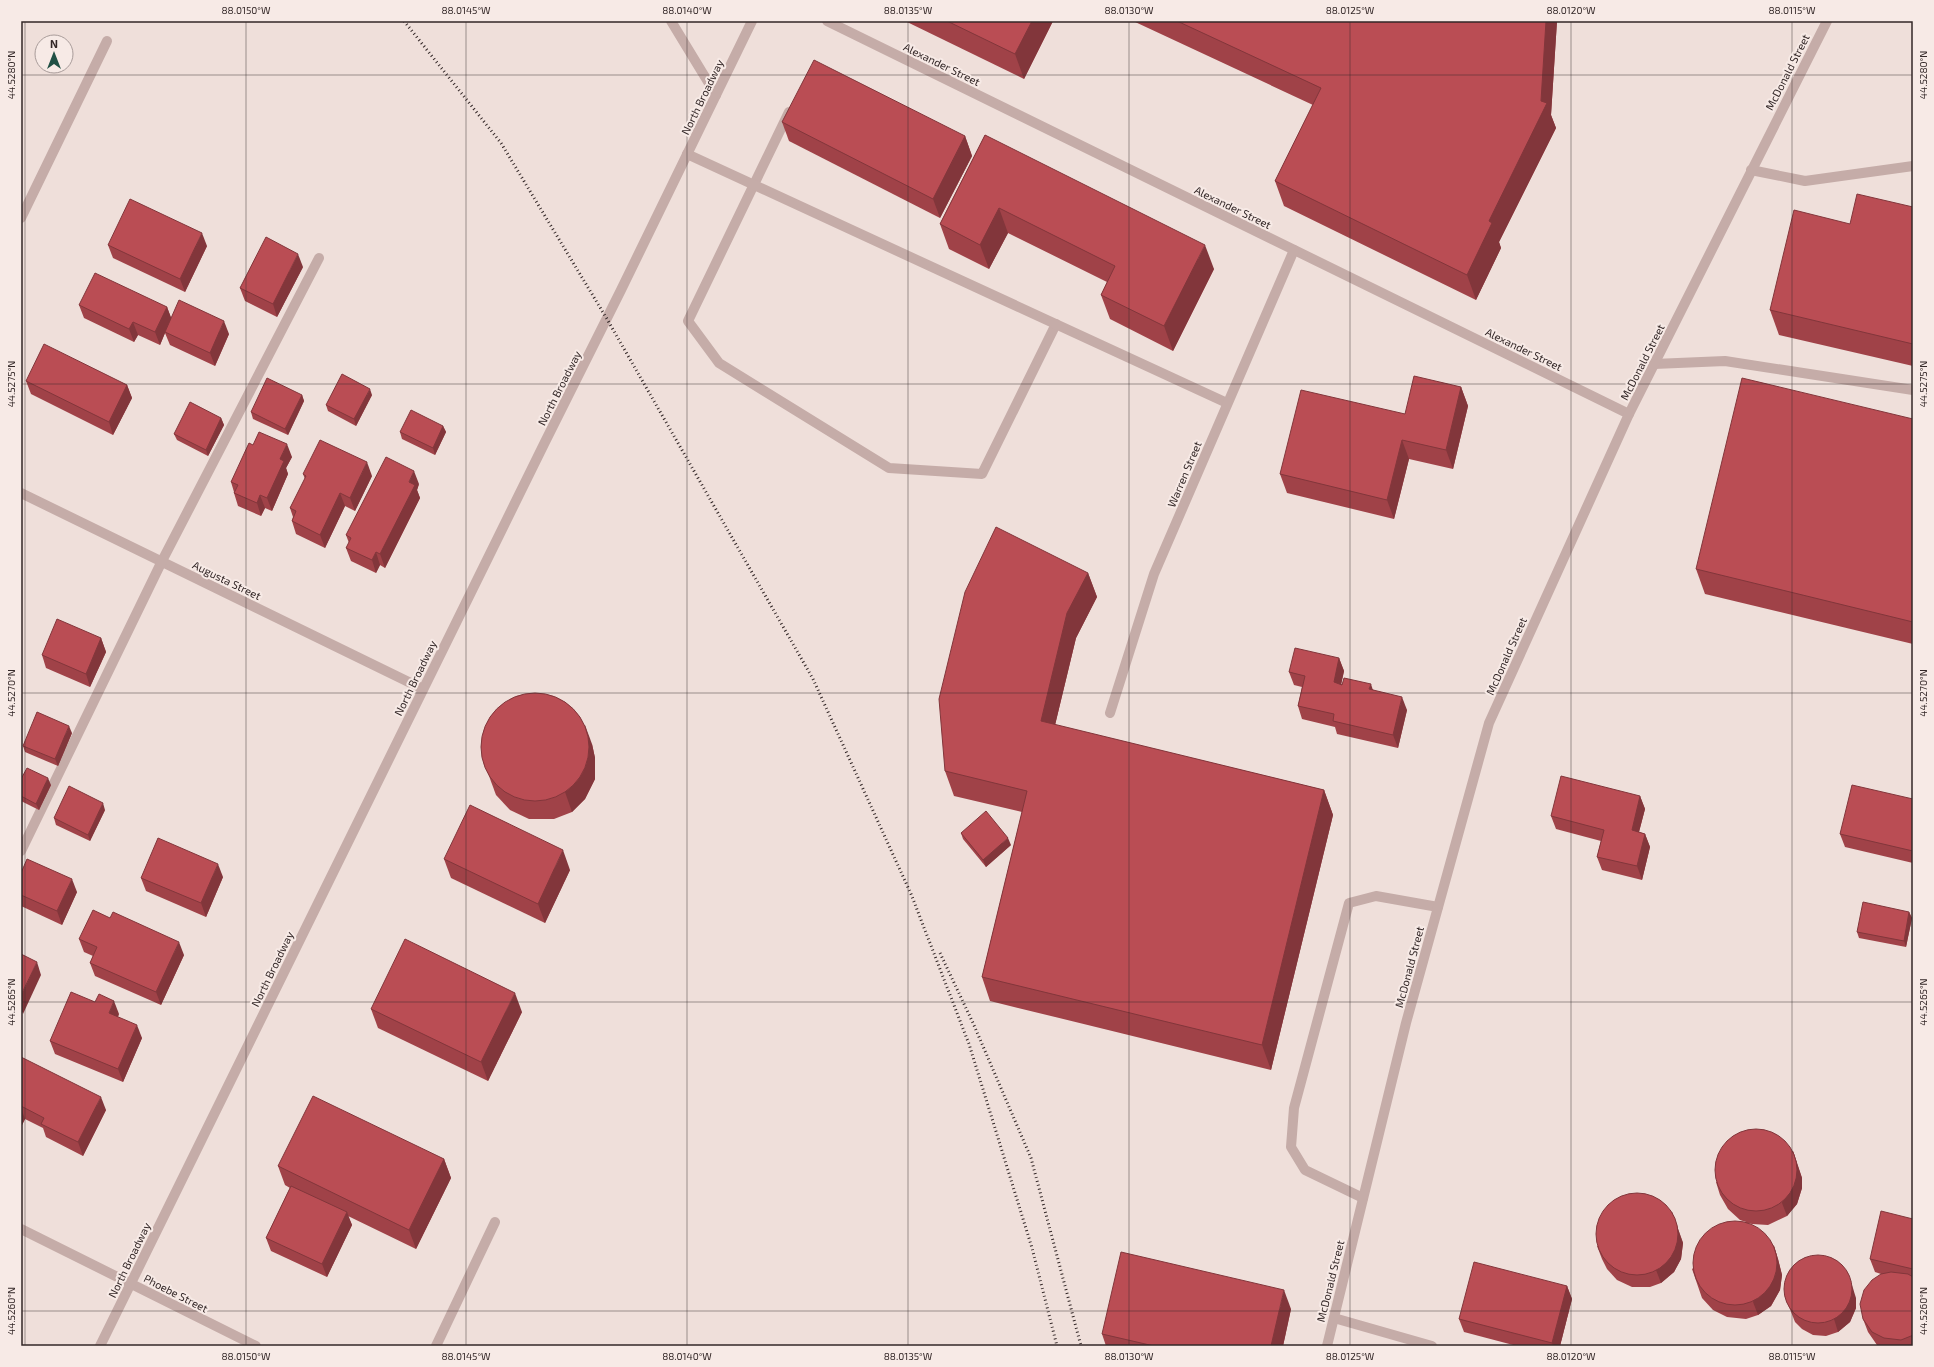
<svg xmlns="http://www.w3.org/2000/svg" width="1934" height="1367" font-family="'Exo 2',sans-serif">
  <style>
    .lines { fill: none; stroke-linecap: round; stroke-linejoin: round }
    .minor { stroke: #c5aca8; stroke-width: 10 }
    .rail { stroke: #332727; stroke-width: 3; stroke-dasharray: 1 3; stroke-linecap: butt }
    .wall { fill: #a04248 }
    .shaded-wall { fill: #82363b }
    .building { fill: #ba4d54; stroke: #82363b }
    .ticks { fill: none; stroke: #332727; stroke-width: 1; stroke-opacity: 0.45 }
    .labels { text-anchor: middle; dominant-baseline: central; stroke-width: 4; stroke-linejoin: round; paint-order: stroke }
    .street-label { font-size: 11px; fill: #332727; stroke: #f7eae6 }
    .neatline { fill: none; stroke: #332727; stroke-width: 1.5 }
    .ticks-label { font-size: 10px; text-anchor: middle; fill: #332727 }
  </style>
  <rect width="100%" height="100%" fill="#efdfda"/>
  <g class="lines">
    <g class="minor">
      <path d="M671 21 716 95"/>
      <path d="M827 21 1629 414"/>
      <path d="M789 112 688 321 719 363 889 468 982 474 1056 324"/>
      <path d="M687 154 1227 403"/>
      <path d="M1751 170 1805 181 1913 166"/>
      <path d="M21 218 107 41"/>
      <path d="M1654 364 1725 361 1913 390"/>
      <path d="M21 493 423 689"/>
      <path d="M1110 713 1154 574 1294 250"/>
      <path d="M21 851 162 561 319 258"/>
      <path d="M1363 1198 1305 1170 1291 1147 1294 1108 1349 903 1376 896 1438 907"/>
      <path d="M21 1229 256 1346"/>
      <path d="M1334 1318 1432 1346"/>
      <path d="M100 1346 545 442 621 290 752 21"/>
      <path d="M436 1346 495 1222"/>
      <path d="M1327 1346 1406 1023 1489 723 1629 414 1827 21"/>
    </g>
    <g class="rail">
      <path d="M404 21 501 143 607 319 813 679 911 894 969 1044 1032 1248 1057 1346"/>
      <path d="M940 953 973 1023 1031 1158 1081 1346"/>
    </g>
  </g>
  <g class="wall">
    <path d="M905 21H1053L1024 79Z"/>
    <path d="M1133 21H1557L1551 115 1556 128 1499 242 1501 248 1476 300 1284 206 1275 181 1313 105Z"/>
    <path d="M782 122 965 136 972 156 940 218 789 141Z"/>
    <path d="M985 135 1214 269 1173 351 1110 319 1101 295 1107 282 1008 233 989 269 949 249 940 224Z"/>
    <path d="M1913 207V366L1779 335 1770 310 1850 224Z"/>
    <path d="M108 245 207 246 185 292 113 258Z"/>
    <path d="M303 267 277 317 245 301 240 288Z"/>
    <path d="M79 305 167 307 171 318 229 334 215 366 170 345 165 333 160 345 138 335 134 342 84 318Z"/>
    <path d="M26 381 127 385 132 398 113 435 31 394Z"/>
    <path d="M1461 387 1468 406 1453 469 1409 459 1394 519 1287 493 1280 474Z"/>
    <path d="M302 395 304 401 288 435 253 419 251 412Z"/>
    <path d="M372 395 356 426 328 411 326 405Z"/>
    <path d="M221 418 224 425 208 456 177 440 174 434Z"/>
    <path d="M1913 419V644L1705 594 1696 569Z"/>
    <path d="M443 426 446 432 435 455 402 439 400 432Z"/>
    <path d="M253 445 292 457 286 468 288 474 272 511 265 508 261 516 238 506 234 493V492L231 482Z"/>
    <path d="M303 474 372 476 355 511 345 506 325 548 296 534 292 521 293 517 290 508 305 479Z"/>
    <path d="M419 484 417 490 420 498 385 568 380 565 376 573 351 561 346 548 349 543 346 535Z"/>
    <path d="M1088 573 1097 597 1076 638 1055 725 1324 790 1333 815 1271 1070 990 1001 982 977 1022 812 954 796 945 771Z"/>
    <path d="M101 638 106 652 90 687 46 668 42 655Z"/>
    <path d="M1339 658 1344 671 1341 684 1372 689 1407 710 1398 748 1337 734 1335 727 1302 719 1298 706 1302 687 1294 685 1289 672Z"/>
    <path d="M72 733 58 766 25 752 23 746Z"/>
    <path d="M592 744 595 758V779L585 799 572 812 554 819H529L510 810 496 795 482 757Z"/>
    <path d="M21 779 51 785 39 810 21 801Z"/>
    <path d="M1640 796 1645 809 1639 832 1645 834 1650 847 1642 880 1602 870 1597 857 1601 841 1556 829 1551 816Z"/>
    <path d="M1913 799V863L1845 847 1840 834Z"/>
    <path d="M105 810 90 841 56 825 54 818Z"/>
    <path d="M961 833 1011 845 986 867 963 839Z"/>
    <path d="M444 859 570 870 545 923 451 878Z"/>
    <path d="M21 873 77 892 62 925 21 906Z"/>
    <path d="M223 877 206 917 146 891 141 878Z"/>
    <path d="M1909 912 1912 918 1906 947 1859 938 1857 932Z"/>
    <path d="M79 939 184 955 161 1005 95 976 90 963 93 956 84 952Z"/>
    <path d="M371 1009 522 1012 488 1081 378 1028Z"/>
    <path d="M119 1014 118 1017 142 1038 123 1082 55 1054 50 1041Z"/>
    <path d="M21 1057 106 1110 83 1156 46 1137 43 1128 25 1119 21 1127Z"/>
    <path d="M1793 1151 1802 1178V1188L1797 1204 1787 1216 1768 1225 1752 1224 1748 1223 1774 1246 1778 1259 1782 1275 1780 1290 1771 1306 1758 1315 1746 1319 1727 1317 1713 1310 1702 1298 1692 1269 1746 1222 1740 1220 1728 1209 1720 1195 1716 1182Z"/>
    <path d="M444 1159 451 1178 416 1249 348 1216 352 1225 327 1277 271 1251 266 1238 290 1188 285 1185 278 1166Z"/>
    <path d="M1672 1212 1683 1243 1681 1259 1674 1272 1661 1283 1650 1287H1632L1617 1280 1607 1269 1602 1259 1597 1246Z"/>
    <path d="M1913 1219V1346H1879L1877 1345 1868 1332 1863 1319 1881 1274 1875 1272 1870 1259Z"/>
    <path d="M1567 1286 1572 1299 1560 1346H1517L1464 1332 1459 1319Z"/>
    <path d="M1784 1294 1856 1298V1308L1850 1322 1838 1332 1826 1336 1813 1335 1802 1329 1795 1322Z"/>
    <path d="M1291 1309 1283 1346H1106L1102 1334Z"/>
  </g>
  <g class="shaded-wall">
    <path d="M1032 21H1053L1024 79 1015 54Z"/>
    <path d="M1546 21H1557L1551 115 1556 128 1499 242 1501 248 1476 300 1467 275 1489 221 1541 101Z"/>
    <path d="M965 136 972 156 940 218 933 199Z"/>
    <path d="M999 208 1008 233 989 269 980 245Z"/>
    <path d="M202 233 207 246 185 292 180 279Z"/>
    <path d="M1205 245 1214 269 1173 351 1164 326Z"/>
    <path d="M298 254 303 267 277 317 273 304Z"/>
    <path d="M167 307 172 320 165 332V333L160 345 155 332Z"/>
    <path d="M224 321 229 334 215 366 210 353Z"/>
    <path d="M133 322 138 335 134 342 129 329Z"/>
    <path d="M127 385 132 398 113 435 109 422Z"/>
    <path d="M1461 387 1468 406 1453 469 1446 450Z"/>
    <path d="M370 389 372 395 356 426 354 419Z"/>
    <path d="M302 395 304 401 288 435 285 429Z"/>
    <path d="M221 418 224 425 208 456 206 450Z"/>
    <path d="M443 426 446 432 435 455 433 448Z"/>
    <path d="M1402 440 1409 459 1394 519 1387 500Z"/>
    <path d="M287 444 292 457 286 468 288 474 272 511 267 498 280 459Z"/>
    <path d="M367 462 372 476 355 511 350 498Z"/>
    <path d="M414 471 419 484 417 490 420 498 385 568 380 554 409 482Z"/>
    <path d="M340 493 345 506 325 548 320 535Z"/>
    <path d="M260 495 265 508 261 516 257 503Z"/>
    <path d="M376 552 380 565 376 573 372 560Z"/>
    <path d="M1088 573 1097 597 1076 638 1050 746 1041 721 1067 613Z"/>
    <path d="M101 638 106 652 90 687 86 674Z"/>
    <path d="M1339 658 1344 671 1339 695 1334 682Z"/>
    <path d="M1371 684 1375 697 1369 689Z"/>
    <path d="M1402 697 1407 710 1398 748 1393 735Z"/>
    <path d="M585 725 592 744 595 758V779L585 799 572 812 565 792Z"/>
    <path d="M69 726 72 733 58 766 55 759Z"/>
    <path d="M48 778 51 785 39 810 36 804Z"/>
    <path d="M1324 790 1333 815 1271 1070 1262 1045Z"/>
    <path d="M1640 796 1645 809 1636 843 1632 830Z"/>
    <path d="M103 803 105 810 90 841 88 835Z"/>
    <path d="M1645 834 1650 847 1642 880 1637 866Z"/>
    <path d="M1008 838 1011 845 986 867 983 860Z"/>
    <path d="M563 850 570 870 545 923 538 904Z"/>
    <path d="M218 864 223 877 206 917 201 903Z"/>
    <path d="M72 879 77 892 62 925 57 911Z"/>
    <path d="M1909 912 1912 918 1906 947 1904 941Z"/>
    <path d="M179 942 184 955 161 1005 156 992Z"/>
    <path d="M37 962 41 975 23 1014 21 1009V995Z"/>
    <path d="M515 993 522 1012 488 1081 481 1062Z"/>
    <path d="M114 1001 119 1014 113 1026 109 1013Z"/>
    <path d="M137 1025 142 1038 123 1082 118 1069Z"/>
    <path d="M101 1097 106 1110 83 1156 78 1142Z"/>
    <path d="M21 1108 25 1119 21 1127Z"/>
    <path d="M1793 1151 1802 1178V1188L1797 1204 1787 1216 1782 1203Z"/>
    <path d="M444 1159 451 1178 416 1249 409 1230Z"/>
    <path d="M347 1212 352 1225 327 1277 322 1264Z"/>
    <path d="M1672 1212 1683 1243 1681 1259 1674 1272 1661 1283 1656 1270Z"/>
    <path d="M1774 1246 1778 1259 1782 1275 1780 1290 1771 1306 1758 1315 1753 1302Z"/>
    <path d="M1852 1285 1856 1298V1308L1850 1322 1838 1332 1834 1319Z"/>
    <path d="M1567 1286 1572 1299 1560 1346H1553L1552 1343Z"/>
    <path d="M1284 1290 1291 1309 1283 1346H1271Z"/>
    <path d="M1913 1334V1341L1911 1336Z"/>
  </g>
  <g class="building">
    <path d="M947 21H1032L1015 54Z"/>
    <path d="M1177 21H1546L1541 101 1547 103 1489 221 1492 223 1467 275 1275 181 1321 88Z"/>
    <path d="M814 60 965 136 933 199 782 122Z"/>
    <path d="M985 135 1205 245 1164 326 1101 295 1115 266 999 208 980 245 940 224Z"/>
    <path d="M1857 194 1913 207V344L1770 310 1794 210 1850 224Z"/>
    <path d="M130 199 202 233 180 279 108 245Z"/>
    <path d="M266 237 298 254 273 304 240 288Z"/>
    <path d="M95 273 167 307 155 332 133 322 129 329 79 305Z"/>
    <path d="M179 300 224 321 210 353 165 332Z"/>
    <path d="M44 344 127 385 109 422 26 381Z"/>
    <path d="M342 374 370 389 354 419 326 405Z"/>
    <path d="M1414 376 1461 387 1446 450 1402 440 1387 500 1280 474 1301 390 1405 414Z"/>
    <path d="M267 378 302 395 285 429 251 412Z"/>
    <path d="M1742 378 1913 419V622L1696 569Z"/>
    <path d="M190 402 221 418 206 450 174 434Z"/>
    <path d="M411 410 443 426 433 448 400 432Z"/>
    <path d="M259 432 287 444 280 459 284 461 267 498 260 495 257 503 234 493 238 485 231 482 249 443 253 445Z"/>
    <path d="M320 440 367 462 350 498 340 493 320 535 292 521 296 511 290 508 306 476 303 474Z"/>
    <path d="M386 457 414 471 409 482 415 485 380 554 376 552 372 560 346 548 351 538 346 535Z"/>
    <path d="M996 527 1088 573 1067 613 1041 721 1324 790 1262 1045 982 977 1027 791 945 771 939 699 965 592Z"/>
    <path d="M57 619 101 638 86 674 42 655Z"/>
    <path d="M1295 648 1339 658 1334 682 1342 685 1344 678 1371 684 1369 689 1402 697 1393 735 1333 721 1334 714 1298 706 1305 676 1289 672Z"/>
    <circle cx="535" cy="747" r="54"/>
    <path d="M37 712 69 726 55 759 23 746Z"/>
    <path d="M27 768 48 778 36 804 21 796V779Z"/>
    <path d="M1561 776 1640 796 1632 830 1645 834 1637 866 1597 857 1604 830 1551 816Z"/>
    <path d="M1852 785 1913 799V851L1840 834Z"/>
    <path d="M69 786 103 803 88 835 54 818Z"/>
    <path d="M470 805 563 850 538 904 444 859Z"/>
    <path d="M986 811 1008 838 983 860 961 833Z"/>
    <path d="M158 838 218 864 201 903 141 878Z"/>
    <path d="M27 859 72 879 57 911 21 895V873Z"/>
    <path d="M1863 902 1909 912 1904 941 1857 932Z"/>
    <path d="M93 910 110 918 113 912 179 942 156 992 90 963 97 947 79 939Z"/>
    <path d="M405 939 515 993 481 1062 371 1009Z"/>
    <path d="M21 954 37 962 21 995Z"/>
    <path d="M71 992 95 1002 99 994 114 1001 109 1013 137 1025 118 1069 50 1041Z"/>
    <path d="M21 1057 101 1097 78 1142 41 1124 44 1118 21 1106Z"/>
    <path d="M313 1096 444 1159 409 1230 278 1166Z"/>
    <circle cx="1756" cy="1170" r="41"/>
    <path d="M291 1186 347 1212 322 1264 266 1238Z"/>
    <circle cx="1637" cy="1234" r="41"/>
    <path d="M1881 1211 1913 1219V1269L1870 1259Z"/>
    <circle cx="1735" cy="1263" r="42"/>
    <path d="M1121 1252 1284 1290 1271 1346H1154L1102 1334Z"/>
    <circle cx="1818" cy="1289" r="34"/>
    <path d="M1474 1262 1567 1286 1552 1343 1459 1319Z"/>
    <path d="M1891 1272 1908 1274 1913 1277V1334L1911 1336 1901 1340 1884 1338 1872 1332 1863 1319 1860 1304 1864 1290 1872 1280 1881 1274Z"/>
  </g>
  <path class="ticks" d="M25 21V1346M246 21V1346M466 21V1346M687 21V1346M908 21V1346M1129 21V1346M1350 21V1346M1571 21V1346M1792 21V1346M21 75H1913M21 384H1913M21 693H1913M21 1002H1913M21 1311H1913"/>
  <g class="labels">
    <g class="street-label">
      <text transform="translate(942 64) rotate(26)">Alexander Street</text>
      <text transform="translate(1787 72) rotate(-63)">McDonald Street</text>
      <text transform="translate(702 97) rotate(-64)">North Broadway</text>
      <text transform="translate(1233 207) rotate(26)">Alexander Street</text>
      <text transform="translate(1524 349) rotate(26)">Alexander Street</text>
      <text transform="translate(1642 362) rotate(-63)">McDonald Street</text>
      <text transform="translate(559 388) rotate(-63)">North Broadway</text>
      <text transform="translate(1184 474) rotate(-67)">Warren Street</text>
      <text transform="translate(227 580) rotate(26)">Augusta Street</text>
      <text transform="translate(1506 656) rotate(-66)">McDonald Street</text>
      <text transform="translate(415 678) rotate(-64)">North Broadway</text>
      <text transform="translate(1409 967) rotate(-75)">McDonald Street</text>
      <text transform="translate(272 969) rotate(-64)">North Broadway</text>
      <text transform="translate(129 1260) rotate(-64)">North Broadway</text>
      <text transform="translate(1330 1281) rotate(-76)">McDonald Street</text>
      <text transform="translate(176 1293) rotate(27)">Phoebe Street</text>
    </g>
  </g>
  <rect width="1934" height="1367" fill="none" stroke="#f7eae6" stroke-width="44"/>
  <g transform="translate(54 54)"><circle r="19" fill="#f7eae6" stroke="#a99c9a"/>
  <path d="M0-3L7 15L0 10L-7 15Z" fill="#215045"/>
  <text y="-6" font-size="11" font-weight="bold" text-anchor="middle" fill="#332727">N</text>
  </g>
  <rect x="22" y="22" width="1890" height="1323" class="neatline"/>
  <g class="ticks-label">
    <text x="246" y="14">88.0150°W</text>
    <text x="466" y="14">88.0145°W</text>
    <text x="687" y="14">88.0140°W</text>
    <text x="908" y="14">88.0135°W</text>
    <text x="1129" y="14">88.0130°W</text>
    <text x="1350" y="14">88.0125°W</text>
    <text x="1571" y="14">88.0120°W</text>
    <text x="1792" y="14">88.0115°W</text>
    <text transform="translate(11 75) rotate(-90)" y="4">44.5280°N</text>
    <text transform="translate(1923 75) rotate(-90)" y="4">44.5280°N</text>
    <text transform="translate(11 384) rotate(-90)" y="4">44.5275°N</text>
    <text transform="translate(1923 384) rotate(-90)" y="4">44.5275°N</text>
    <text transform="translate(11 693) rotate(-90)" y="4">44.5270°N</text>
    <text transform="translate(1923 693) rotate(-90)" y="4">44.5270°N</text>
    <text transform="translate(11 1002) rotate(-90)" y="4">44.5265°N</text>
    <text transform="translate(1923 1002) rotate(-90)" y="4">44.5265°N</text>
    <text transform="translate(11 1311) rotate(-90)" y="4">44.5260°N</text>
    <text transform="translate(1923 1311) rotate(-90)" y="4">44.5260°N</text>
    <text x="246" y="1360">88.0150°W</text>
    <text x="466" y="1360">88.0145°W</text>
    <text x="687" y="1360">88.0140°W</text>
    <text x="908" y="1360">88.0135°W</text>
    <text x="1129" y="1360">88.0130°W</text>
    <text x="1350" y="1360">88.0125°W</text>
    <text x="1571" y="1360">88.0120°W</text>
    <text x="1792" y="1360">88.0115°W</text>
  </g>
</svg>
